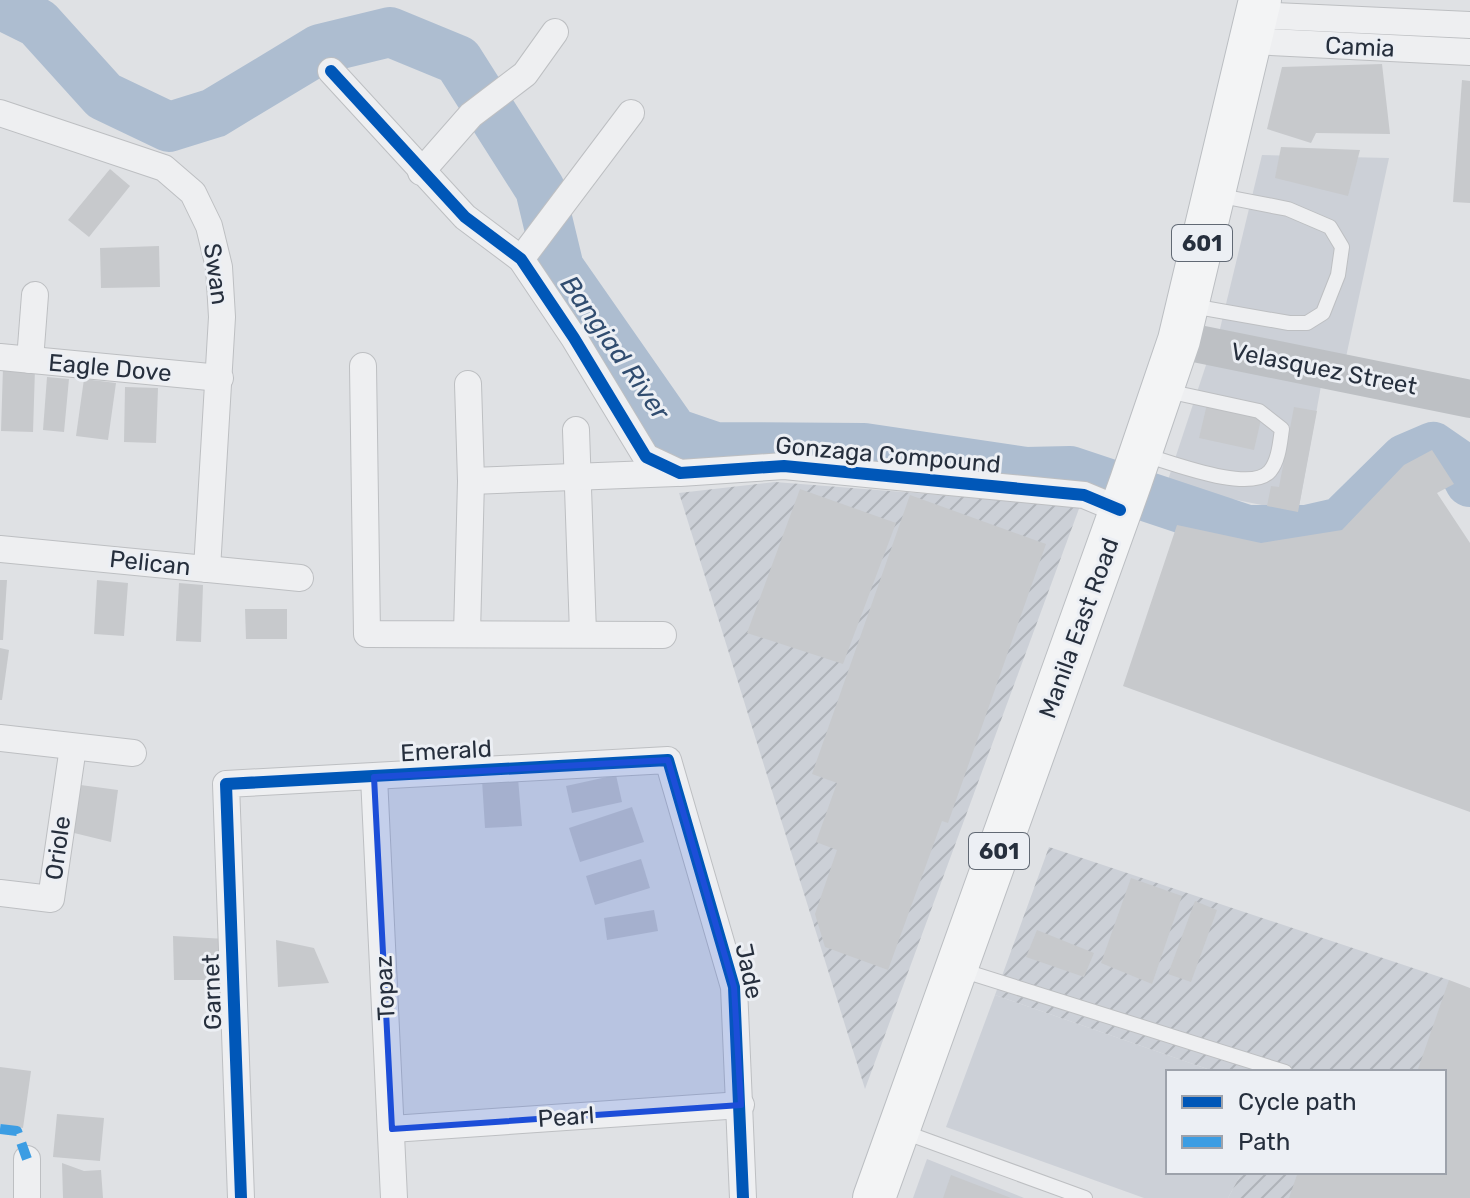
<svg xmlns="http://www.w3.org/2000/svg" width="1470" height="1198" font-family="Rubik,sans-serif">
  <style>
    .built { fill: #ccd0d7 }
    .industrial { fill: url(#industrial-furrows) }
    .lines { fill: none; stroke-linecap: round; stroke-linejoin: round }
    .river { stroke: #adbdd0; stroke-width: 50 }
    .building { fill: #c7c9cc }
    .service-casing { stroke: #bdbfc2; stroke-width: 16 }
    .minor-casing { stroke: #bdbfc2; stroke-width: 28 }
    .primary-casing { stroke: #bbbec2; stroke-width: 44 }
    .service { stroke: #eeeff1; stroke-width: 14 }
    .minor { stroke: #eeeff1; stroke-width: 26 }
    .secondary { stroke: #bdc0c4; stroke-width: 38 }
    .primary { stroke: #f3f4f5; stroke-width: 42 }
    .quiet { stroke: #3c9de3; stroke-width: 10; stroke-dasharray: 20 10; stroke-linecap: butt }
    .cycleway-casing { stroke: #eceff4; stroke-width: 17 }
    .cycleway { stroke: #0057b8; stroke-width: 12 }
    .marked { fill: #1d4ed8; fill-opacity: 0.2; stroke: #1d4ed8; stroke-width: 6; stroke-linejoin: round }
    .labels { text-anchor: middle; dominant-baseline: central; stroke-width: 6; stroke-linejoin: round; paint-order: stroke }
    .shield { fill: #eceff4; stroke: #616974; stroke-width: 2 }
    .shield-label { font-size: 22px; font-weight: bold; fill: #262f3d }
    .street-label { font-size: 24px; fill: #262f3d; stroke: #eceff4 }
    .water-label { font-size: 26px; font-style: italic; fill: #314d70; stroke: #eceff4 }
  </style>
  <defs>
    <pattern id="industrial-furrows" width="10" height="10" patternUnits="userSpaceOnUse" patternTransform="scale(2)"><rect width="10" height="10" fill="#ccd0d7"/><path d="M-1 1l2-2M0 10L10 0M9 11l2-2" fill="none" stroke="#afb3b9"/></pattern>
  </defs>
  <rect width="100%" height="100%" fill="#dfe1e4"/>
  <g class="built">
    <path d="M1262 155 1389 158 1346 357 1219 333Z"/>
    <path d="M1207 362 1321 386 1298 512 1166 486Z"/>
    <path d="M995 995 1216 1072H1168V1172H1242L1228 1198H1144L946 1127Z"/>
    <path d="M927 1159 1024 1198H913Z"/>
  </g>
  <g class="industrial">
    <path d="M775 482 1080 506 865 1089 679 493Z"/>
    <path d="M1049 847 1449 980 1470 1198H1228L1242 1172H1444V1072H1216L995 995Z"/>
  </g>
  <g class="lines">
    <path class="river" d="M0 4 38 23 104 96 169 127 214 113 320 49 390 32 458 60 540 189 559 268 674 433 715 447 864 448 1026 472 1070 471 1247 530H1306L1341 522 1405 459 1433 447 1462 467 1470 482"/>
  </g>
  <g class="building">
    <path d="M1382 64 1390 134 1316 133 1311 143 1267 129 1282 67Z"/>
    <path d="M1462 80 1470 81V203L1453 202Z"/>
    <path d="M1281 147 1360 150 1348 196 1275 178Z"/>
    <path d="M110 169 130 186 89 237 68 220Z"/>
    <path d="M159 246 160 287 101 288 100 248Z"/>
    <path d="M3 367 35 369 33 432 1 431Z"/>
    <path d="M47 377 69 379 64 432 43 430Z"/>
    <path d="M84 379 116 383 108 440 76 436Z"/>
    <path d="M125 387 158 388 156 443 124 442Z"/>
    <path d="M1207 404 1262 415 1254 450 1199 438Z"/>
    <path d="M1294 407 1317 411 1298 512 1267 506 1271 486 1279 487Z"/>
    <path d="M1432 450 1454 484 1437 493 1470 543V812L1123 686 1177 525 1261 543 1342 530 1404 465Z"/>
    <path d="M800 489 896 523 843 664 747 633Z"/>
    <path d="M910 495 1046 544 948 823 942 821 888 970 825 947 815 914 837 850 816 842 837 783 812 774Z"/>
    <path d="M0 580H7L3 640H0Z"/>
    <path d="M97 580 128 583 124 636 94 634Z"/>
    <path d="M179 583 203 585 201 642 176 641Z"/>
    <path d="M245 609H287V639H246Z"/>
    <path d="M0 648 9 650 2 700H0Z"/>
    <path d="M616 775 622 802 572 813 566 786Z"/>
    <path d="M518 778 522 826 485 828 482 780Z"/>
    <path d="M73 784 118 790 111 842 66 831Z"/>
    <path d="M632 807 644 842 580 862 569 828Z"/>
    <path d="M641 859 650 888 595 905 586 876Z"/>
    <path d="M1131 878 1182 896 1152 984 1101 963Z"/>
    <path d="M1195 901 1217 910 1191 982 1168 974Z"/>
    <path d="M654 910 658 931 607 940 604 918Z"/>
    <path d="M1037 930 1094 953 1084 977 1026 957Z"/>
    <path d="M173 936 226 939V980H174Z"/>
    <path d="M276 940 314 948 329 983 278 987Z"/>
    <path d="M1449 980 1470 988V1198H1289L1298 1172H1444V1072H1417Z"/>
    <path d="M0 1067 31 1071 23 1128 0 1124Z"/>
    <path d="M57 1114 104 1118 100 1161 53 1157Z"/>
    <path d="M62 1163 84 1171 101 1170 103 1198H63Z"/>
    <path d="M951 1175 1011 1198H943Z"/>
  </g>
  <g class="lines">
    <g class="service-casing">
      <g id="service">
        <path d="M1192 306 1289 323H1307L1323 313 1338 275 1342 247 1330 227 1288 209 1216 195"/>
        <path d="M1145 455C1170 462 1251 494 1270 471 1279 460 1280 442 1282 429L1259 411 1167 391"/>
        <path d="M958 969 1285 1072"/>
        <path d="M901 1131 1085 1198"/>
      </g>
    </g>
    <g class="minor-casing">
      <g id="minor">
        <path d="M1256 15 1470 25"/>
        <path d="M1251 41 1470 52"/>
        <path d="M331 71 465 217 521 259 574 338 646 457 680 473 784 466 1084 495 1120 510"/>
        <path d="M0 113 164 168 193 193 209 226 219 267 222 317 207 569"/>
        <path d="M421 172 471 115 525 74 555 32"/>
        <path d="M521 259 631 113"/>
        <path d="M0 357 220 378"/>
        <path d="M30 360 35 295"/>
        <path d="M363 366 367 634 663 635"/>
        <path d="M576 430 583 633"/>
        <path d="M471 481 676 473"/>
        <path d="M0 549 300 578"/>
        <path d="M467 633 471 481 468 384"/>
        <path d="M0 738 133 753"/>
        <path d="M374 777 394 1198"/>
        <path d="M0 893 51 899 73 747"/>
        <path d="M392 1129 741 1105"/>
        <path d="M27 1159V1198"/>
        <path d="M241 1198 226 784 668 760 734 987 743 1198"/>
      </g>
    </g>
    <g class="primary-casing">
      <path id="primary" d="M874 1198 1131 481 1179 340 1260 0"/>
    </g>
    <use href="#service" class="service"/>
    <use href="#minor" class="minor"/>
    <path class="secondary" d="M1179 340 1470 399"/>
    <use href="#primary" class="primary"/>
    <path class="quiet" d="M0 1129 17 1131 27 1159"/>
    <g class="cycleway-casing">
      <g id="cycleway">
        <path d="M331 71 465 217 521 259 574 338 646 457 680 473 784 466 1084 495 1120 510"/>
        <path d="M241 1198 226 784 668 760 734 987 743 1198"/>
      </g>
    </g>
    <use href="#cycleway" class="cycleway"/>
  </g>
  <path class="marked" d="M668 760 734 987 741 1105 392 1129 374 777Z"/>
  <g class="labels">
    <g class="shield">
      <rect x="1172" y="225" width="60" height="36" rx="6"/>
      <rect x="969" y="833" width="60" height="36" rx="6"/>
    </g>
    <g class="shield-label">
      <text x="1202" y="243">601</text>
      <text x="999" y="851">601</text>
    </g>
    <g class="street-label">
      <text transform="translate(1360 47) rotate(3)">Camia</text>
      <text transform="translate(216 274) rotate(82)">Swan</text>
      <text transform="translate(110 368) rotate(5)">Eagle Dove</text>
      <text transform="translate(1324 369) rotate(11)">Velasquez Street</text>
      <text transform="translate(888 455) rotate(5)">Gonzaga Compound</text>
      <text transform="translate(150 563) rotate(6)">Pelican</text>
      <text transform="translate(1079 628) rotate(-70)">Manila East Road</text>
      <text transform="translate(446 751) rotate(-3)">Emerald</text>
      <text transform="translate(58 848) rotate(-82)">Oriole</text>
      <text transform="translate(749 971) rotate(78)">Jade</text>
      <text transform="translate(385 988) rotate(-93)">Topaz</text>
      <text transform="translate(212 992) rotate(-92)">Garnet</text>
      <text transform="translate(566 1117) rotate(-4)">Pearl</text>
    </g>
    <g class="water-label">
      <text transform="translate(615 348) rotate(55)">Bangiad River</text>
    </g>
  </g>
  <rect x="1166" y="1070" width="280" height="104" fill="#eceff4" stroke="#9da2ab" stroke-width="2"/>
  <rect x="1182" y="1096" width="40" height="12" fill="#0057b8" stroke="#9da2ab" stroke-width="2"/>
  <text x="1238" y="1110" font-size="24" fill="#262f3d">Cycle path</text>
  <rect x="1182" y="1136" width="40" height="12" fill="#3c9de3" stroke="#9da2ab" stroke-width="2"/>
  <text x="1238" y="1150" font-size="24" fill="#262f3d">Path</text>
</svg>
